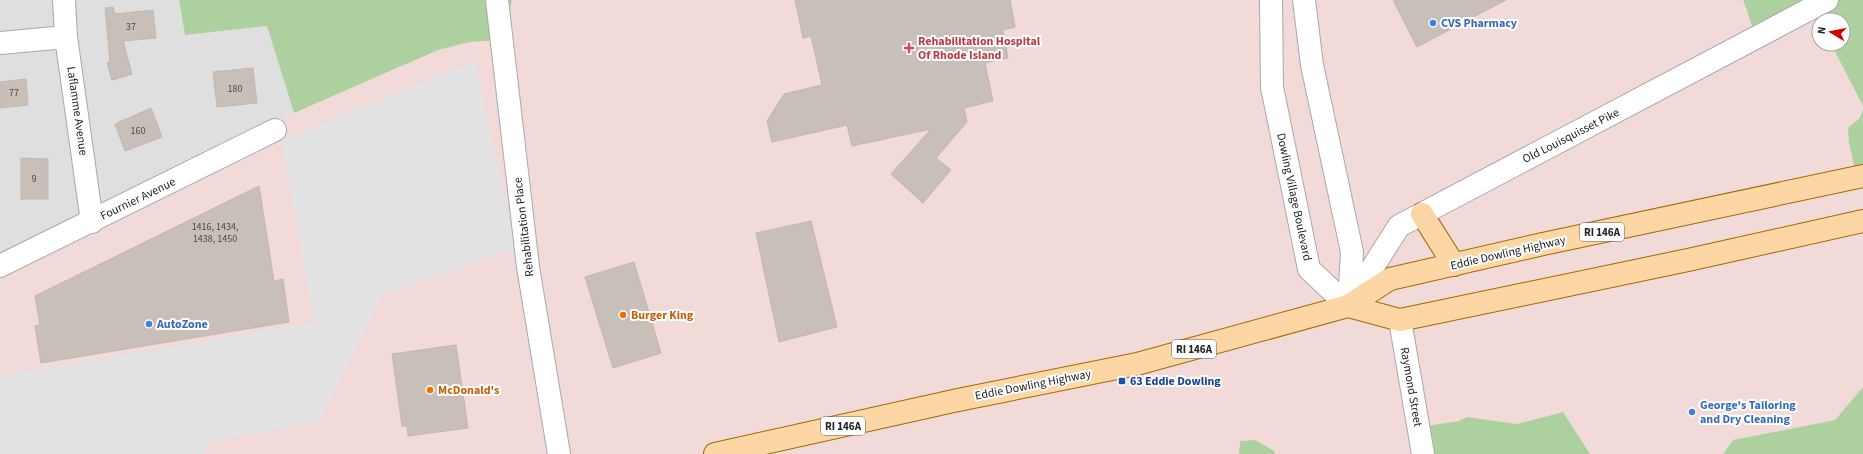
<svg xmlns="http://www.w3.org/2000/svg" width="1863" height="454" font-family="'Source Sans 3',sans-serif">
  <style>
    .residential { fill: #e0dfdf }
    .commercial { fill: #f2dad9 }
    .forest { fill: #add19e }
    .parking { fill: #e2e2e2 }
    .building { fill: #c7bfb8; stroke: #c4b6ab }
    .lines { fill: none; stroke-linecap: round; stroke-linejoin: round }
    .minor-casing { stroke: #a9a9a9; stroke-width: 24 }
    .major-casing { stroke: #a06b00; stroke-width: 24 }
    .minor { stroke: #fff; stroke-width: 22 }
    .major { stroke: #fcd6a4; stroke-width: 22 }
    .shop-dot { fill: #3f7fe0; stroke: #fff; stroke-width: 1.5 }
    .health-dot { fill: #e0444e; stroke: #fff; stroke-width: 1.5 }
    .food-dot { fill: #e8710a; stroke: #fff; stroke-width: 1.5 }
    .transit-dot { fill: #1a4fb4; stroke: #fff; stroke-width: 1.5 }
    .labels { text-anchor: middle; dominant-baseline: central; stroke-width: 4; stroke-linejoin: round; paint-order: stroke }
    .number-label { font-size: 10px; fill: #4b4948 }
    .shield { fill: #fff; stroke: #646464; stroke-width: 1 }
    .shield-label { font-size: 11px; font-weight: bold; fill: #222 }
    .shop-label { font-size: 12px; font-weight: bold; fill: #366cbe; stroke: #fff; text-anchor: start }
    .health-label { font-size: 12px; font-weight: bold; fill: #be3a42; stroke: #fff; text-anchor: start }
    .street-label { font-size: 12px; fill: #222; stroke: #fff }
    .food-label { font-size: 12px; font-weight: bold; fill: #c56008; stroke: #fff; text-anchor: start }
    .transit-label { font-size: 12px; font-weight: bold; fill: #164399; stroke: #fff; text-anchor: start }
  </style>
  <rect width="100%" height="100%" fill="#f2efe9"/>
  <path class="residential" d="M0 0H179L185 35 267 26 294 113 0 257Z"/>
  <path class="commercial" d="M512 0H1743L1746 12 1819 14V44H1831L1863 106 1860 118 1863 175V387L1835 420 1733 440 1723 454H1590L1563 412 1517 424 1467 417 1459 421 1420 427 1422 454H1275L1273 451 1240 441 1239 454H0V257L294 113 438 50 470 42 503 40Z"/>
  <g class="forest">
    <path d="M179 0H512L503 40 470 42 438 50 294 113 267 26 185 35Z"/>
    <path d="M1743 0H1863V106L1831 44H1843V20H1820L1819 14 1756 37Z"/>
    <path d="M1863 109V175H1856L1849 142 1848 128 1860 118Z"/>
    <path d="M1863 387V454H1723L1733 440 1835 420Z"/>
    <path d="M1563 412 1590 454H1422L1419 427 1459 421 1467 417 1517 424Z"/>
    <path d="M1255 440 1274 451 1275 454H1239L1240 441Z"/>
  </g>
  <path class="parking" d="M474 61 516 248 382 295 318 422 204 443 205 454H0V382L3 375 314 322 282 140Z"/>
  <g class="building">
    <path d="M795 0H1010L1015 27 1003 30 1008 58 985 63 993 101 964 108 967 122 936 158 951 170 923 203 891 174 931 129 852 146 847 125 772 142 767 121 784 94 822 85 811 36 803 38Z"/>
    <path d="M1393 0H1506L1417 47Z"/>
    <path d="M113 7 115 14 153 10 156 38 123 41 132 74 112 80 107 63 110 62 105 8Z"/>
    <path d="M253 68 257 103 217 107 213 72Z"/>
    <path d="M26 79 28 105 0 108V82Z"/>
    <path d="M151 108 162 137 125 151 115 124Z"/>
    <path d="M21 158 48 159V199H21Z"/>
    <path d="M259 186 274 281 283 279 289 322 41 363 35 326 40 325 35 296Z"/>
    <path d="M811 221 837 327 779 342 756 233Z"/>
    <path d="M634 262 661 353 613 368 585 277Z"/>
    <path d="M456 345 468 428 408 436 407 426H402L392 354Z"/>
  </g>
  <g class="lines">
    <g class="minor-casing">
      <g id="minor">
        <path d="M64 0 66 37 92 222"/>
        <path d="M497 0 528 267 559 454"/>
        <path d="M1271 0 1272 87 1309 269 1348 306"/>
        <path d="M1304 0 1312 65 1352 252 1349 303"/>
        <path d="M0 43 66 37"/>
        <path d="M0 266 275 130"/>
        <path d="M1348 306 1399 226 1827 0"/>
        <path d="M1400 320 1423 454"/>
      </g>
    </g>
    <g class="major-casing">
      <g id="major">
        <path d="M1422 214 1454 265"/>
        <path d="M1348 306 1400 320 1688 260 1863 221"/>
        <path d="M715 454 958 400 1137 364 1348 306 1390 279 1543 244 1863 176"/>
      </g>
    </g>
    <use href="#minor" class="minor"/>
    <use href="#major" class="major"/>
  </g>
  <g class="shop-dot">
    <circle cx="1433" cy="23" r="4"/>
    <circle cx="149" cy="324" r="4"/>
    <circle cx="1692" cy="412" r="4"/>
  </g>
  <path class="health-dot" d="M907 42h4v4h4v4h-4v4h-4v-4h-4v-4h4z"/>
  <g class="food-dot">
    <circle cx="623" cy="315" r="4"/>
    <circle cx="430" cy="390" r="4"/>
  </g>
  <rect class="transit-dot" x="1118" y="377" width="8" height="8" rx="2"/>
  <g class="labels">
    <g class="number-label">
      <text x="131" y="27">37</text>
      <text x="235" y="89">180</text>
      <text x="14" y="93">77</text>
      <text x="138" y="131">160</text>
      <text x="34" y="179">9</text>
      <text x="215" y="227">1416, 1434,<tspan x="215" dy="12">1438, 1450</tspan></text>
    </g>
    <g class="shield">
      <rect x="1580" y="223" width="44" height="18" rx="3"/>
      <rect x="1172" y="340" width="44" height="18" rx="3"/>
      <rect x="821" y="417" width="44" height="18" rx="3"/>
    </g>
    <g class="shield-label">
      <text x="1602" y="232">RI 146A</text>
      <text x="1194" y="349">RI 146A</text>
      <text x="843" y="426">RI 146A</text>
    </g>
    <g class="shop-label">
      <text x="1441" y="23">CVS Pharmacy</text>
      <text x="157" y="324">AutoZone</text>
      <text x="1700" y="405">George's Tailoring<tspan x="1700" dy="14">and Dry Cleaning</tspan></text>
    </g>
    <g class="health-label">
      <text x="918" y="41">Rehabilitation Hospital<tspan x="918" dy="14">Of Rhode Island</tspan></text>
    </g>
    <g class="street-label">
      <text transform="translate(77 111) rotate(82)">Laflamme Avenue</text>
      <text transform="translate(1571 136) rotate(-27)">Old Louisquisset Pike</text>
      <text transform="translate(1294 197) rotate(78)">Dowling Village Boulevard</text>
      <text transform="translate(138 199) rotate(-26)">Fournier Avenue</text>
      <text transform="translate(524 227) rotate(-97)">Rehabilitation Place</text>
      <text transform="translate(1508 253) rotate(-13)">Eddie Dowling Highway</text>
      <text transform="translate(1033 385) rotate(-11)">Eddie Dowling Highway</text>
      <text transform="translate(1411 387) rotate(80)">Raymond Street</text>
    </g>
    <g class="food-label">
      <text x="631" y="315">Burger King</text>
      <text x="438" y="390">McDonald's</text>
    </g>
    <g class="transit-label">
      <text x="1130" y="381">63 Eddie Dowling</text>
    </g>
  </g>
  <g transform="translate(1831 32) rotate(280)"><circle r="19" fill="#ffffff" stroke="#a7a7a7"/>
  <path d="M0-3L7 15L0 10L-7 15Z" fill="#d40000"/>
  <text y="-6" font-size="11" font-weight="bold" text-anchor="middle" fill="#222222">N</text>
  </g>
</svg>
